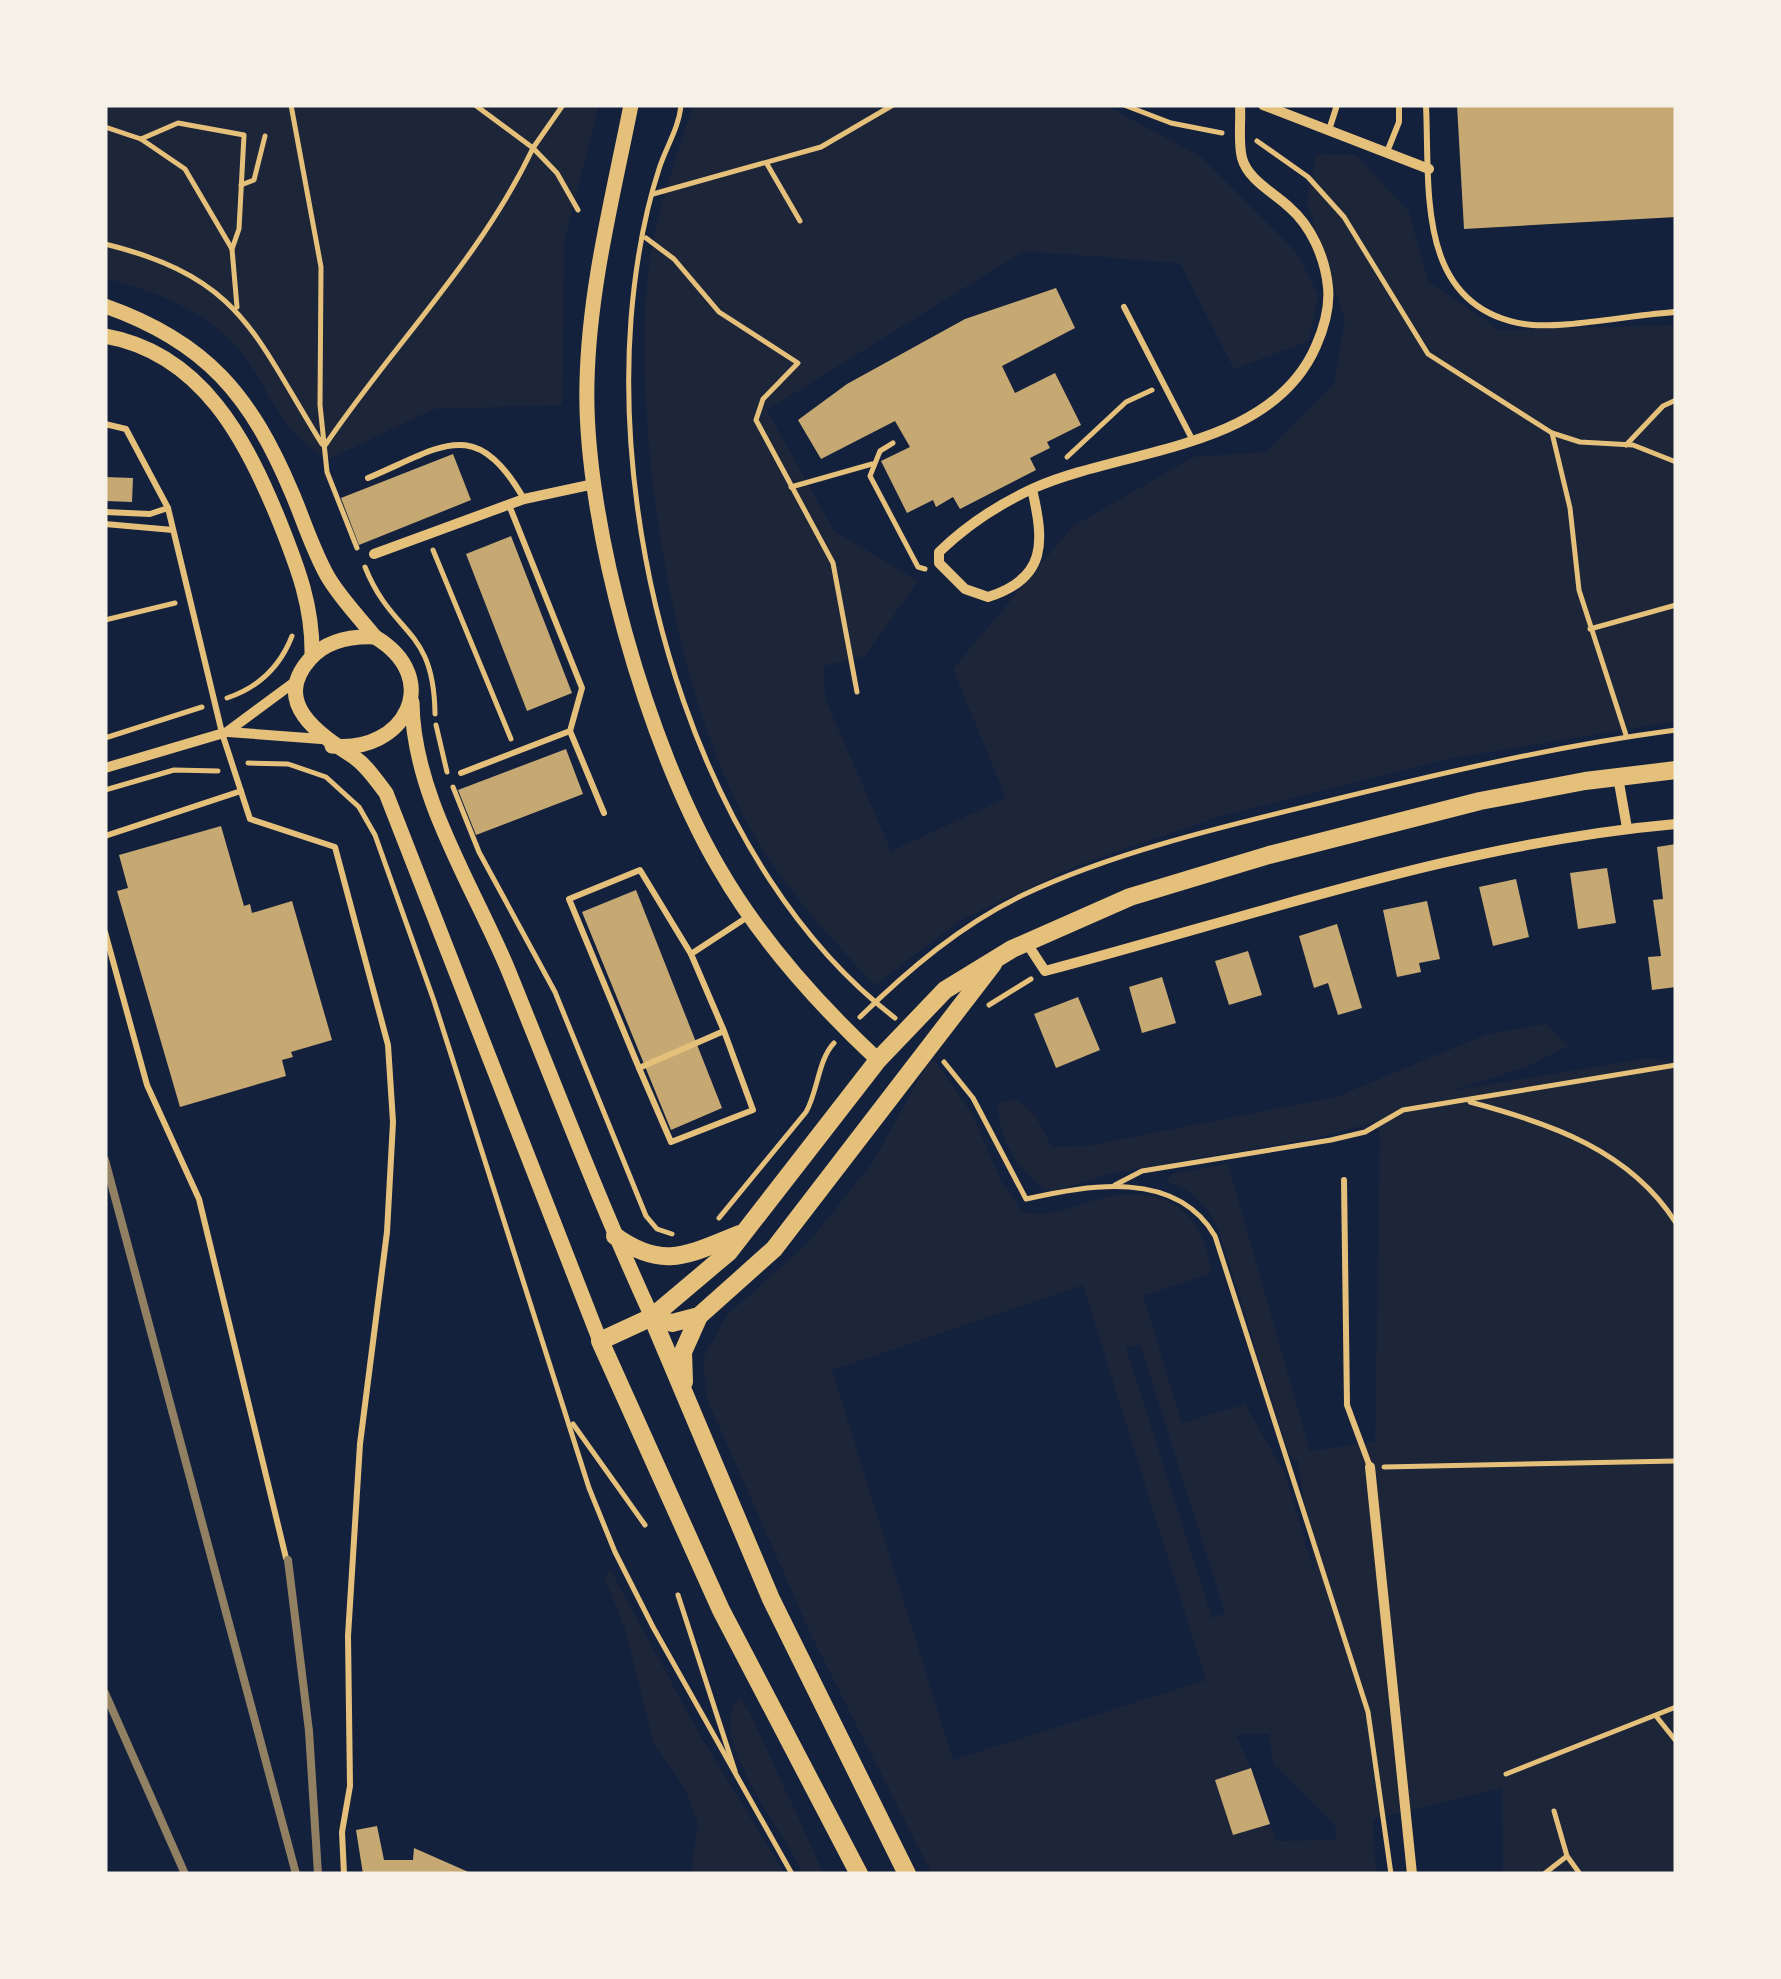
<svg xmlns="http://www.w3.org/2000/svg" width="1781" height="1979" font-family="'Golos Text',sans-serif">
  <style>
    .green { fill: #1d2539; fill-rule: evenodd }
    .building { fill: #c6a872 }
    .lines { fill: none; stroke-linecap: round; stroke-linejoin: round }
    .path { stroke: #e5c07b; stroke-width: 5 }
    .service { stroke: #e5c07b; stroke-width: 6 }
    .minor { stroke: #e5c07b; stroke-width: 10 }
    .tertiary { stroke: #e5c07b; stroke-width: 15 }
    .secondary { stroke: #e5c07b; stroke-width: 18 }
    .rail { stroke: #918062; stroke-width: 8 }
  </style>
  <rect width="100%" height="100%" fill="#14213d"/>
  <g class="green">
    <path d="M105 105H599L564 242 562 405 434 409 329 459C269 426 272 381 230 340 197 307 149 289 105 278Z"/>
    <path d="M693 105H1104L1200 156 1297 253 1318 295 1309 341 1234 369 1180 263 1024 251 767 410 834 531 918 581 865 656 824 666 825 698 891 851 1006 798 953 669 1072 527 1193 457 1265 452 1334 383 1345 321 1307 202 1316 154 1356 155 1409 212 1428 281 1499 330 1676 325V721L1447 759 1214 818 1074 867 959 921 875 985C834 942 792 896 760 845 673 707 632 434 648 273 654 217 676 159 693 105Z"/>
    <path d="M1546 1024 1568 1046 1526 1067 1450 1091 1648 1058 1676 1063V1874H1503L1502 1788 1373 1819 1376 1874H932L813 1639 707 1399 703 1358 727 1315 808 1243 873 1162 930 1059 936 1062 972 1114 1001 1181 1023 1212C1056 1220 1082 1200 1114 1196 1172 1188 1203 1215 1211 1270L1207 1275 1143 1296 1182 1423 1245 1404 1285 1474 1315 1575 1298 1461 1289 1455 1218 1228C1206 1205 1193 1188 1166 1182L1172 1174 1228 1164 1310 1451 1375 1442 1380 1138 1376 1122 1316 1138 1117 1172 1051 1192C1020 1178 997 1136 998 1103L1016 1099 1035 1115 1052 1147 1087 1146 1336 1097 1487 1034ZM1083 1285 1206 1680 953 1760 832 1370ZM1140 1344 1225 1613 1212 1618 1126 1348ZM1269 1734 1273 1764 1335 1826 1337 1840 1276 1841 1270 1824 1215 1780 1251 1768 1236 1735Z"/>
    <path d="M610 1569 701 1737 785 1874H691L698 1823 685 1789 654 1744 626 1632 605 1578Z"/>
    <path d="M740 1698 751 1715 824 1874H803C789 1837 701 1734 740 1698Z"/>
  </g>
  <g class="building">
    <path d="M1457 105H1676V217L1464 229Z"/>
    <path d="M1056 288 1075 328 1002 366 1015 393 1055 373 1081 425 1047 442 1050 448 1030 458 1036 470 960 509 953 497 936 507 933 500 907 513 881 461 910 447 895 421 821 459 798 420 847 384 965 319Z"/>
    <path d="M453 454 471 500 359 545 341 498Z"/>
    <path d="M105 477 133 478 132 502 105 501Z"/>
    <path d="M511 536 572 693 527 711 466 554Z"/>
    <path d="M566 749 583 794 476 835 458 790Z"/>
    <path d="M221 826 244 906 250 904 252 913 292 901 332 1040 291 1052 293 1057 282 1060 286 1076 180 1107 117 891 128 888 119 855Z"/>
    <path d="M1676 844V987L1652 990 1648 957 1661 956 1653 900 1663 899 1657 847Z"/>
    <path d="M1607 868 1616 923 1578 929 1570 873Z"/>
    <path d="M1516 879 1529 937 1493 946 1479 887Z"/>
    <path d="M636 890 722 1108 671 1130 582 912Z"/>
    <path d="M1427 901 1440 959 1419 963 1421 972 1397 977 1383 910Z"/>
    <path d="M1337 924 1362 1008 1338 1015 1328 983 1314 988 1299 936Z"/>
    <path d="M1248 951 1262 995 1229 1005 1215 961Z"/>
    <path d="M1162 977 1176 1023 1142 1033 1129 987Z"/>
    <path d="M1078 997 1100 1050 1056 1068 1034 1014Z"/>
    <path d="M1251 1768 1270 1824 1233 1835 1215 1780Z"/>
    <path d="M377 1826 384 1860H413L414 1848 473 1874H363L356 1830Z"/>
  </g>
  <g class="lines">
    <g class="path">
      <path d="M291 105 321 267 320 405 327 472 357 548"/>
      <path d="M475 105 533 148 563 105"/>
      <path d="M681 105C679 128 666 147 659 169 644 215 635 270 631 319 613 555 701 869 895 1018"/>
      <path d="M1124 105 1171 123 1222 133"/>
      <path d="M105 127 141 139 185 169 232 249 237 307"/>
      <path d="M141 139 178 123 244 135 239 229 232 249"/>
      <path d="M1257 141 1308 177 1344 217 1428 354 1552 433 1580 442 1633 445 1676 462"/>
      <path d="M767 164 800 221"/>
      <path d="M241 185 254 180 265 136"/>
      <path d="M653 194 821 147 893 105"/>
      <path d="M646 238 674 259 719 312 798 363 763 399 756 420 833 563 857 692"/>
      <path d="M105 244C242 278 253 333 322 444"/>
      <path d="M1552 433 1570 508 1579 590 1626 735"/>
      <path d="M893 443 880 451 870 476 918 567 925 569"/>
      <path d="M326 444C394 344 481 258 533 148L557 173 578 210"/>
      <path d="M1626 445 1663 406 1676 400"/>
      <path d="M1067 457 1126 402 1152 390"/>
      <path d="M791 487 872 464"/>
      <path d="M433 550 511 739"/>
      <path d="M365 567C393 637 434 626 435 714"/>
      <path d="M105 620 175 603"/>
      <path d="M1590 629 1676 605"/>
      <path d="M227 698C257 688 280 667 292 636"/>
      <path d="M436 725 447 772"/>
      <path d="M105 738 202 707"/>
      <path d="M248 763 288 764 326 777 359 807 375 835 434 1001 589 1488 615 1552 653 1627 792 1874"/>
      <path d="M453 787 479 852 555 992 646 1216 657 1229 672 1234"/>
      <path d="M105 790 174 770 218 771"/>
      <path d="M989 1005 1031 979"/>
      <path d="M860 1017C908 970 962 924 1023 895 1111 853 1225 826 1320 803 1438 774 1555 746 1676 730"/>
      <path d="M944 1062 973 1098 1026 1199C1089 1185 1176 1169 1215 1236L1368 1712 1391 1874"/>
      <path d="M1470 1102C1549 1123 1630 1150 1676 1223"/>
      <path d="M1115 1185 1142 1171 1331 1140 1365 1132 1403 1110 1676 1065"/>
      <path d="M719 1218 806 1112C818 1091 818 1060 834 1043"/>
      <path d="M573 1424 645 1525"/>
      <path d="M1384 1467 1676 1461"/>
      <path d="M678 1595 735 1771"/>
      <path d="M1656 1716 1676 1741"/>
      <path d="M1506 1774 1676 1707"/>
      <path d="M1554 1811 1567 1856 1580 1874"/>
      <path d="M1544 1874 1567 1856"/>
    </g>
    <g class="service">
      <path d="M1426 105C1430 189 1415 306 1524 324 1559 330 1636 314 1676 312"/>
      <path d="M1329 130 1337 105"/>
      <path d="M1387 152 1399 122V105"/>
      <path d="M1124 307 1192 439"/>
      <path d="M105 424 126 429 168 508 222 733 250 819 335 847 388 1045 393 1122 387 1232 360 1444 348 1636 350 1786 342 1832 344 1874"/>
      <path d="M368 478C442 447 475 414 524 499"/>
      <path d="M105 512 150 514 168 508"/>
      <path d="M105 524 173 530"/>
      <path d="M570 731 604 813"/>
      <path d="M461 773 570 731 582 688 509 505"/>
      <path d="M105 836 241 791"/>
      <path d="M105 932 147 1085 199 1199 286 1558"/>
      <path d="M724 1031 753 1110 671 1142 639 1068 724 1031 691 954 749 916"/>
      <path d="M639 1068 569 899 640 870 691 954"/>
      <path d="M1344 1180 1347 1405 1370 1467"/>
    </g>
    <g class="minor">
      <path d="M1263 105 1429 169"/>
      <path d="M1032 489C1044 541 1048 578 988 597L965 589 939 563V552C966 526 999 504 1034 488 1125 448 1271 450 1316 346 1324 328 1330 307 1328 287 1325 257 1311 226 1289 207 1273 192 1248 180 1242 158 1238 143 1241 121 1240 105"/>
      <path d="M374 554 524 499 594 484"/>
      <path d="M228 732 321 739"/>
      <path d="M105 768 227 732 300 678"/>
      <path d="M1618 777 1627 828"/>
      <path d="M1026 942 1045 971C1254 916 1460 843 1676 824"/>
      <path d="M1370 1467 1412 1874"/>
    </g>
    <g class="tertiary">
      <path d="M631 105C613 196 589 289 587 382 583 521 648 748 719 868 761 941 817 1003 878 1060"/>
      <path d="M105 306C207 342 251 396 292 493 304 521 313 551 328 577 341 599 359 617 375 637"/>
      <path d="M105 336C202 353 247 441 280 523 298 568 313 607 312 656"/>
      <path d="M412 702C413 796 474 887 509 972 556 1088 600 1204 652 1317"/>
      <path d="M332 746C404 754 445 679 375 637 351 636 327 640 310 659 270 704 322 736 354 757 367 766 376 780 386 793L600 1341"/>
    </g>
    <g class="secondary">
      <path d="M615 1236C664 1271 689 1254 740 1234"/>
      <path d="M652 1317 729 1252 878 1060 945 990 1012 949 1130 897 1269 855 1480 801 1585 781 1676 770"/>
      <path d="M652 1317 771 1599 907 1874"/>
      <path d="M684 1382 683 1352 699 1316"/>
      <path d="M859 1874 721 1610 600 1341 652 1317 672 1323 699 1316 774 1249 993 964"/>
    </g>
    <g class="rail">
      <path d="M105 1160 296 1874"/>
      <path d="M288 1560 309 1731 318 1874"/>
      <path d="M105 1693 185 1874"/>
    </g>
  </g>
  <rect width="1781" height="1979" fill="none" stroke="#f6f1e7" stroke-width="215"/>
</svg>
